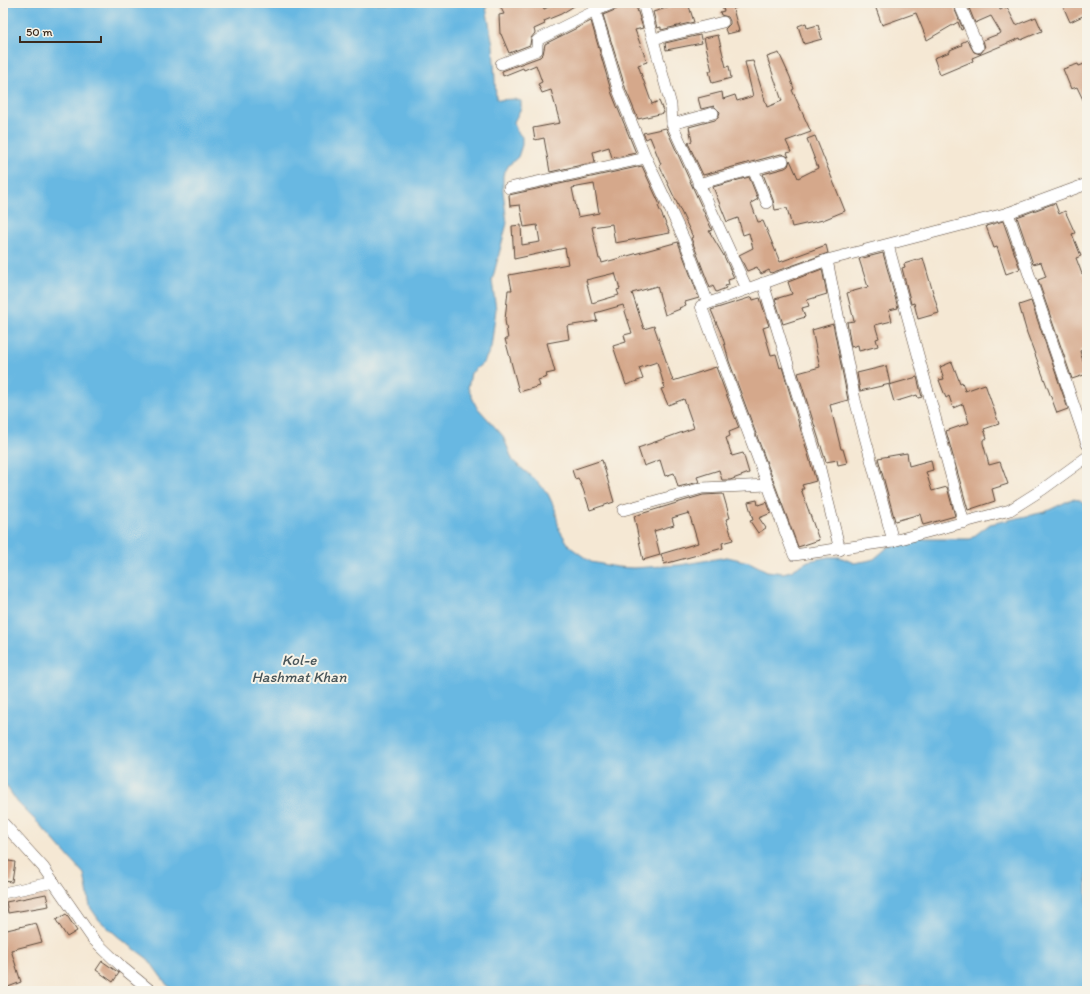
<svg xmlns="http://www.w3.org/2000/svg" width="1090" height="994" font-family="Itim,sans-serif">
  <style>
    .water { fill: #67b8e2; stroke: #517180 }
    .building { fill: #d5a88b; fill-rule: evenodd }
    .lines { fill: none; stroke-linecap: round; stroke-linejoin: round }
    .minor-casing { stroke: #574639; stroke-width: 12 }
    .minor { stroke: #fff; stroke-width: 11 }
    .labels { text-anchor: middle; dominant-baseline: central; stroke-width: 4; stroke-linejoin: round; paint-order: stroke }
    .water-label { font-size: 15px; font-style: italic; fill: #485559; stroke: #f7f3e8 }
  </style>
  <rect width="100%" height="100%" fill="#f7f3e8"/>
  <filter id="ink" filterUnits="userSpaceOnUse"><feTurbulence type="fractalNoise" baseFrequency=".025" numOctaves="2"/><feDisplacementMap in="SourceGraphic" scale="8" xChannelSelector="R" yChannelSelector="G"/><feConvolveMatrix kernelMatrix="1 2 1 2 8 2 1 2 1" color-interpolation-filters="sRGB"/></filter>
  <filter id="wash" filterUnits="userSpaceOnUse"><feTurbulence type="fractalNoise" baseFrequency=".012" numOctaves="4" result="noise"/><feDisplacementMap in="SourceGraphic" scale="16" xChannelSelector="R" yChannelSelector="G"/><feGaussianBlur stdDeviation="0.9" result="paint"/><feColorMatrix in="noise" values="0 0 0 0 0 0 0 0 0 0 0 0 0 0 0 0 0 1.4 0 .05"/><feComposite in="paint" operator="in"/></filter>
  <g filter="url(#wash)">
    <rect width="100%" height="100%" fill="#f5e8d4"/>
    <path class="water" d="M3 3H489L486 7 493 45 496 97 498 100 514 99 521 101V108L514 122 516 130 522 137V145L518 157 509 165 503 175V191L507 223 492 281 496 309 491 348 484 362 471 373 468 388 476 406 503 436 513 461 538 482 548 494 555 509 559 529 570 547 591 562 617 567 633 568 680 565 727 557 749 562 767 571 783 573 791 571 808 561 828 557H840L854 563 866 561 874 559 888 547 919 539H970L990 524 1045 512 1072 499 1080 500 1087 506V991H176L167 985 148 959 121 939 99 920 90 907 84 874 40 825 18 803 3 781Z"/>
    <g id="blocks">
      <g class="building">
        <path d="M506 3H542L544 9 558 3H579L561 14 544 21 545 24 534 29 535 33 531 38 530 45 509 53 501 34H500L499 15 504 14 500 6Z"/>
        <path d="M621 3H635L643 28 635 30 647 62 638 65 652 104 659 101 664 113 638 119 626 90 603 15 617 9Z"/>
        <path d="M684 3H688L694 22 661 30V27L657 28 653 12Z"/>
        <path d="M721 3H746L733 9 739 31 727 34 725 29 730 24V21L728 17 721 15 720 12 724 11Z"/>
        <path d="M874 3H952L963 29 961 30 958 22 927 40 916 13 882 25Z"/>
        <path d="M967 3H997L1000 10 1007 7 1016 25 1036 17 1042 31 1021 40 1020 38 972 58 973 61 940 75 934 58 950 52V50L962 45 961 43 967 40 974 52 980 54 985 48 983 40 1001 33 991 16 975 23Z"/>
        <path d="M1070 3H1087V14L1070 22 1063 6Z"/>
        <path d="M591 21 612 94 636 153 612 158 609 147 593 152 595 162 550 172 544 138 535 140 533 128 560 123 551 90 542 93 538 84 542 82 536 65 524 70 523 68 503 76 502 71 540 57 543 54 545 44Z"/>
        <path d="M806 23 807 28 818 25 822 39 804 44 798 26Z"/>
        <path d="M700 35 702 43 666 50 665 43Z"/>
        <path d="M718 35 726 67 729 66 731 78 712 83 709 71H712L704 38Z"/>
        <path d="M779 53 790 77 794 89 792 90 811 132 786 141 791 152 787 153 789 157 781 154 703 175 688 143 692 141 689 127 715 120 718 118 720 112 714 106 701 109 698 98 722 92 723 99 735 95 737 101 753 96 745 62 753 61 767 107 782 101 767 57Z"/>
        <path d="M1087 63V108L1077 87 1071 89 1063 69 1078 64 1079 66Z"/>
        <path d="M666 128 712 230 709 231 724 256 734 278 728 280 729 285 725 286 726 288 716 292 713 286 710 288 691 238 693 237 659 165 661 164 650 137 646 139 643 133Z"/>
        <path d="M815 136 845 211 823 220 792 227 787 208 775 210 773 200 763 174 785 168 788 166 790 160 798 178 818 168 807 139Z"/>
        <path d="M642 166 660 205 658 206 670 233 615 243 612 224 592 227 599 259H601L602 263 678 242 699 298 685 302 686 305 679 308 680 309 665 315 657 286 632 293 644 329 654 326 673 381 716 367 739 428 729 432 730 436 726 438 732 456 743 453 749 473 730 480H722L719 470 697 477 699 482 678 487 674 473 665 476 660 460 644 466 638 448 694 428 684 399 668 405 661 389 665 388 657 362 639 368 643 379 626 385 613 346 626 342 624 335 632 333 623 305 595 313 597 321 567 326 569 339 547 343 555 372 546 374 547 377 538 380 540 386 519 392 509 354 505 339H508L505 320 508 290H512L509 275 568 264 565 248 514 259 512 226 521 225 522 245 540 242 537 225 524 227 520 205 510 206 509 195ZM594 184 599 213 578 217 572 188ZM615 273 620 289 617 290 619 295 592 303 586 280Z"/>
        <path d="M749 177 758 199 751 203 758 222 763 221 780 262 826 245 828 253 771 273 769 270 761 274 757 267 747 271 739 255 753 248 749 233 743 235 738 218 727 222 713 187Z"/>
        <path d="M1055 203 1059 214 1065 211 1075 233 1072 234 1081 256 1076 258 1082 274 1087 272V348L1080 351 1087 374 1072 379 1038 280 1046 277 1041 262 1033 264 1017 217Z"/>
        <path d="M1003 221 1020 269 1006 274 997 247 994 248 986 226Z"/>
        <path d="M883 253 898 308 889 310 892 321 875 325 879 338 876 339 878 346 859 351 858 345 851 347 847 322 854 321 847 293 868 287 859 259Z"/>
        <path d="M923 258 939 313 918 319 914 303 911 304 902 268 905 267 904 264Z"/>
        <path d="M822 269 827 294 807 300 809 306 802 308 805 317 783 324 775 299 792 294 788 282Z"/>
        <path d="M752 297 753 300 760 298 769 326 763 328 771 355 776 354 780 368 782 367 816 481 802 485 804 489H801L819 540 798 547 729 361 723 338 711 310Z"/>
        <path d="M1031 301 1068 409 1057 413 1027 333 1019 305Z"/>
        <path d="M833 324 848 400 830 405 841 449H843L847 463 838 465 837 460 826 462 798 373 820 367 812 330Z"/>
        <path d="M952 362 960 383 962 382 965 391 985 384 999 424 984 429 987 438 983 440V443L989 465 1000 462 1008 484 992 489 995 501 968 510 946 431 969 423 963 404 953 408 949 396 946 398 939 380 944 379 940 367Z"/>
        <path d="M886 366 890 384 860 391 857 373Z"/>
        <path d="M917 377 922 397 918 398 917 395 894 402 889 385Z"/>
        <path d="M907 453 909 466 931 460 933 470 926 472 932 491 947 487 955 516 923 525 920 514 895 521 878 458Z"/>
        <path d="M602 460 614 502 590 510 583 489 578 478 575 479 572 470Z"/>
        <path d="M723 494 730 518 726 519 733 540 722 543 723 548 664 564 661 554 698 543 689 513 672 518 674 525 654 531 660 555 643 560 634 516 703 495Z"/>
        <path d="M757 500 758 505 767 502 771 513 759 518 766 528 758 533 750 521 753 520 748 502Z"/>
        <path d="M3 860 15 862 12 882 3 881Z"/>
        <path d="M46 894 49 906 8 913 6 902Z"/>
        <path d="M66 914 77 931 67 937 56 920Z"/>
        <path d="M36 923 42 942 11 950 21 982 3 989V931Z"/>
        <path d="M102 961 119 973 113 982 96 970Z"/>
      </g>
    </g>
  </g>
  <g filter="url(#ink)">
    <use href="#blocks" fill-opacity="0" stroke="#574639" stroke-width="1"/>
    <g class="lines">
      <g class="minor-casing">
        <g id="minor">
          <path d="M614 3 595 11 619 92 646 158 684 239 708 303"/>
          <path d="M643 3 671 105 672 124 747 289"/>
          <path d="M959 3 978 47"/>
          <path d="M653 39 723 22"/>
          <path d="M501 64 537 50V41L541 38 595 11"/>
          <path d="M672 124 713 113"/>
          <path d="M753 169 767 203"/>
          <path d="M698 184 783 161"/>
          <path d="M1087 184 1008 213 827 260 701 306 794 555 893 541 1010 510 1043 489 1087 457"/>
          <path d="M509 188 646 158"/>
          <path d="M1008 213 1087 444"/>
          <path d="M888 245 964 523"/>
          <path d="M827 260 855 400 893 541"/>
          <path d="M763 283 819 465 840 550"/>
          <path d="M623 510 702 488 768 485"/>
          <path d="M3 823 43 867 93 939 123 968 151 991"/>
          <path d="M3 893 54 882"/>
        </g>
      </g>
      <use href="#minor" class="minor"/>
    </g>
  </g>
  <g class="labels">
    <g class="water-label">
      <text x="299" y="660">Kol-e<tspan x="299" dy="17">Hashmat Khan</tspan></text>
    </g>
  </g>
  <rect width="1090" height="994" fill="none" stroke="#f7f3e8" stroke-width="16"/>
  <path d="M20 36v6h81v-6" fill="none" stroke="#3b2a1e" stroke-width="2"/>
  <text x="26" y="36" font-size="12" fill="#3b2a1e" stroke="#f7f3e8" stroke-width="3" paint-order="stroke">50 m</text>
</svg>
